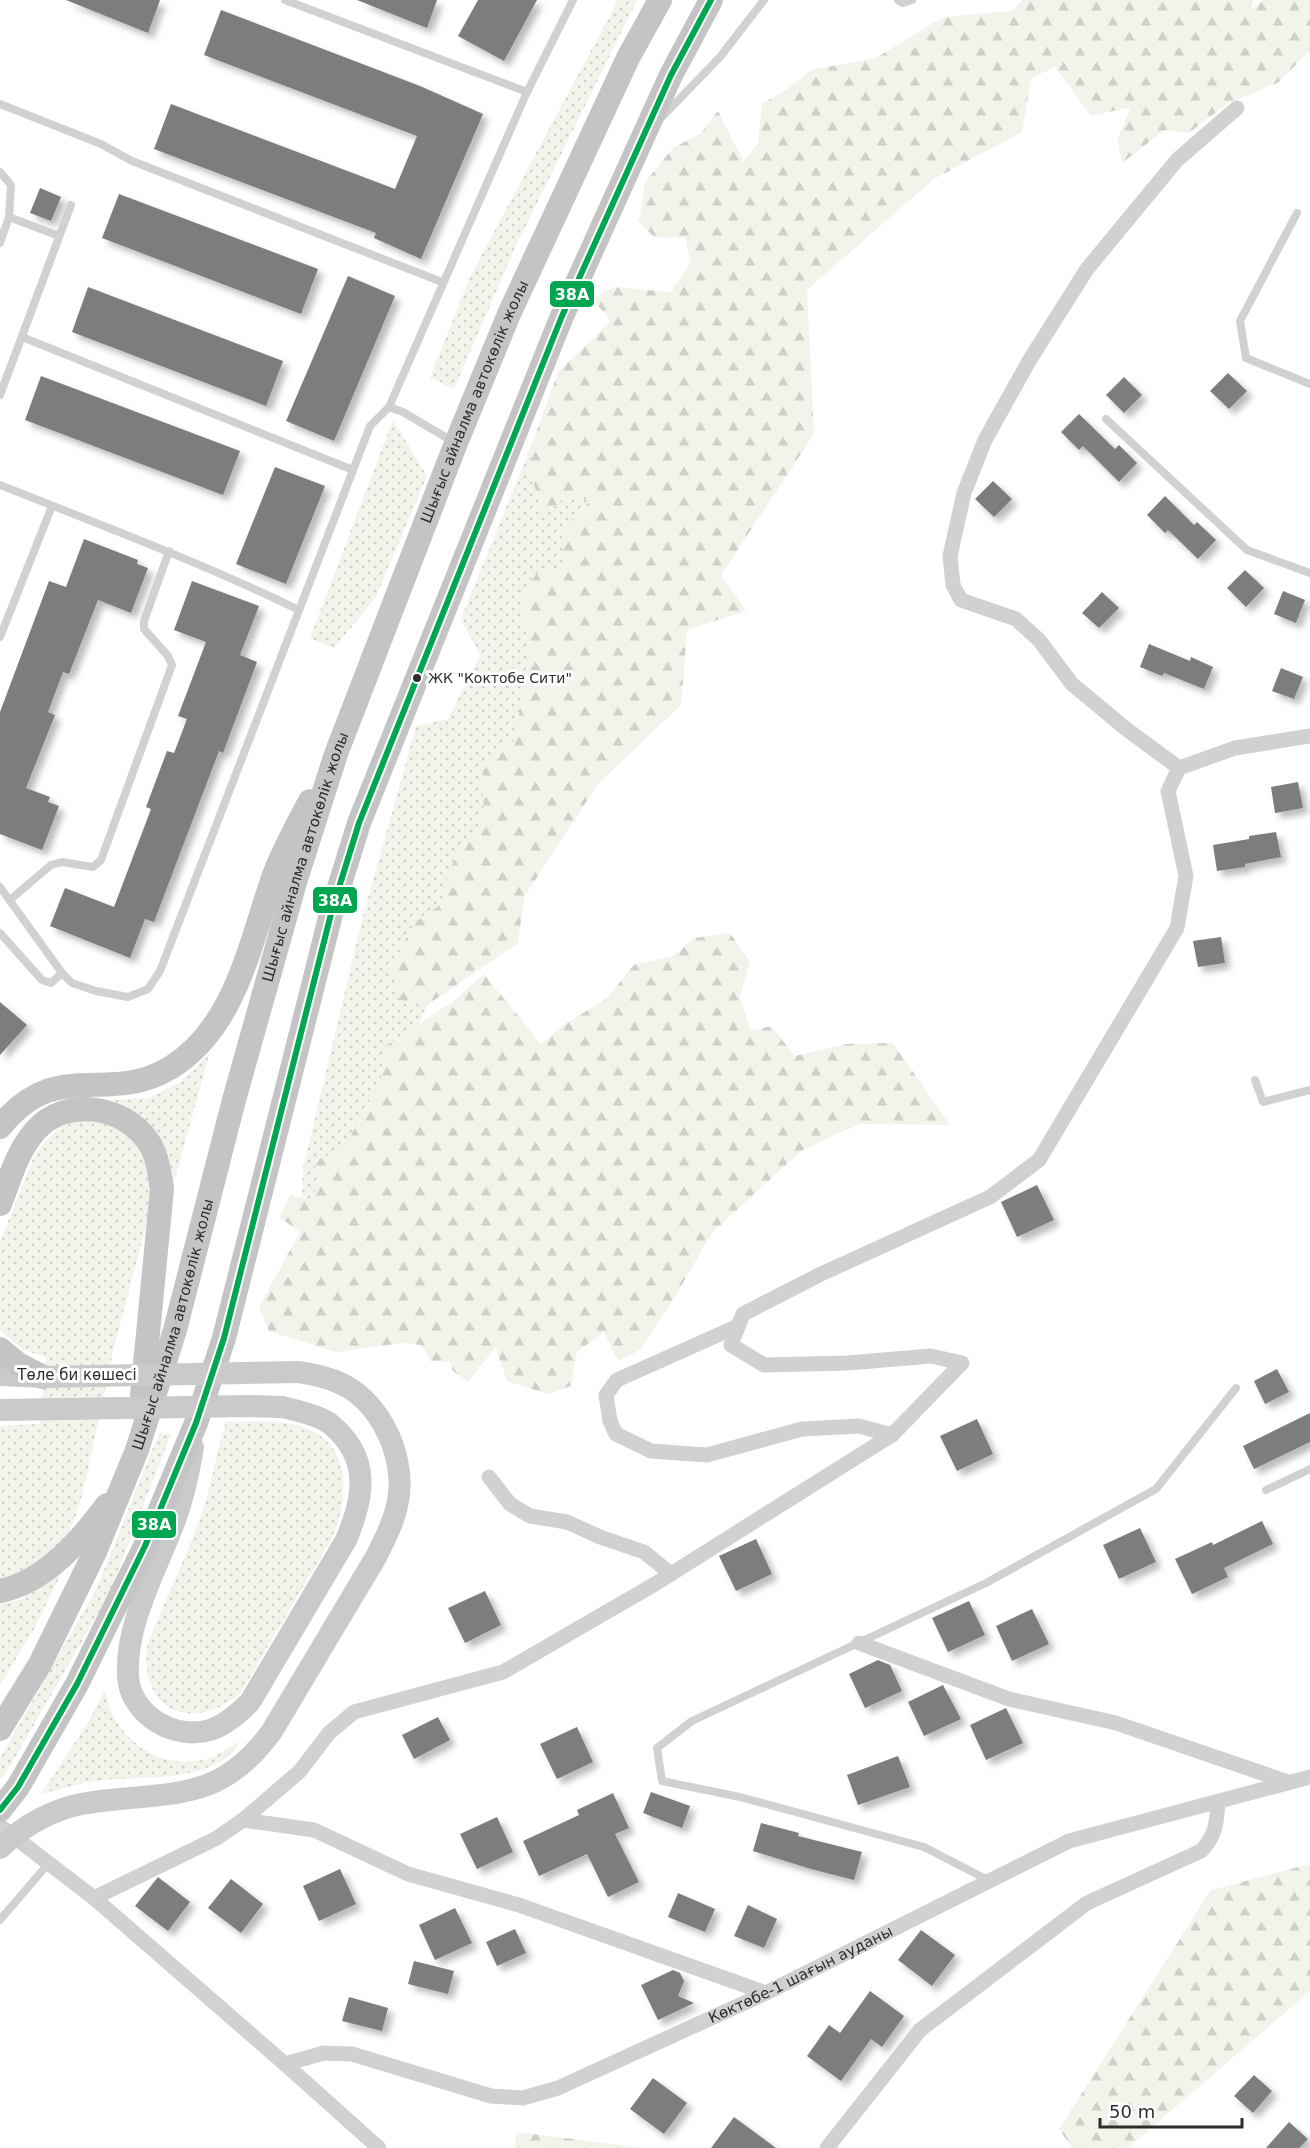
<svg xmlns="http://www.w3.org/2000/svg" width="1310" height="2148" font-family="'DejaVu Sans',sans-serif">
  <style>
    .grass { fill: url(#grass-dots) }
    .forest { fill: url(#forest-firs) }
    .building { fill: #7d7d7d; filter: url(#shadow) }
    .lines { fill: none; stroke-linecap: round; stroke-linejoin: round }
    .service { stroke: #d1d1d1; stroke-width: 8 }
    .minor { stroke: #d1d1d1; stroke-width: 15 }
    .secondary { stroke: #cacaca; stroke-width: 22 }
    .primary { stroke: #c4c4c4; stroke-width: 24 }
    .secondary-bridge { stroke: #cacaca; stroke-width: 22 }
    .bus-1-casing { stroke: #fff; stroke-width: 10 }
    .bus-1 { stroke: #00a651; stroke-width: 6 }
    .bus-dot { fill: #2c2c2c; stroke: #fff; stroke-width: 2 }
    .labels { text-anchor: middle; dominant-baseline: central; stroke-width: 6; stroke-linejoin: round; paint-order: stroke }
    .bus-label { font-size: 14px; fill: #2c2c2c; stroke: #fff; text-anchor: start }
    .street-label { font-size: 15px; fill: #2c2c2c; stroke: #fff }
    .line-badge { stroke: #fff; stroke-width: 2 }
    .badge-label { font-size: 16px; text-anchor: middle; font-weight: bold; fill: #fff }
  </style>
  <defs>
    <pattern id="grass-dots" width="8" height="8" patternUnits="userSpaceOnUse" patternTransform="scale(1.5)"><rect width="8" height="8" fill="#f0f4ea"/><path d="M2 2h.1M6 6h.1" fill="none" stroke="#ced1c9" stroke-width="1.8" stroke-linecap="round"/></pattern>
    <pattern id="forest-firs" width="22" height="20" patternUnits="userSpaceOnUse" patternTransform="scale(1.5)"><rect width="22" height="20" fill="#f0f4ea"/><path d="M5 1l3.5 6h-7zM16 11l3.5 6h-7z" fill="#ced1c9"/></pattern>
    <filter id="shadow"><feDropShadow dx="5.5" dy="5.5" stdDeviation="3" flood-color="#0004"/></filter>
  </defs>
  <rect width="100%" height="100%" fill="#fff"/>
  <g class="grass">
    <path d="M618 0H637L515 248 454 389 430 378 469 279Z"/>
    <path d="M393 420 427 476 376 597 334 648 310 638Z"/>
    <path d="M532 444 530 472 544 516 566 496 592 500 565 566 536 574 520 601 530 649 517 738 482 765 484 817 447 872 446 901 414 923 400 1000 427 1005 419 1025 385 1046 381 1079 344 1149 314 1161 318 1183 312 1201 302 1198 303 1169 362 920 416 726 448 719 480 655 461 619Z"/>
    <path d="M210 1052 171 1193C170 1181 172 1163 167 1151 158 1128 134 1112 113 1100L149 1098 182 1081Z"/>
    <path d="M90 1120C96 1121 103 1122 108 1124 134 1132 152 1160 153 1187 154 1194 151 1203 150 1211L113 1351 84 1488 77 1513 68 1534 36 1567 0 1582V1426L40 1424 46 1357 23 1350 0 1330V1242L33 1159 45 1141 59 1128 74 1121Z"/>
    <path d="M226 1422C254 1422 289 1418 314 1432 354 1453 347 1508 330 1541L241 1692C213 1720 162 1725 149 1679 146 1668 146 1657 147 1646 165 1598 190 1552 205 1503 213 1477 217 1449 226 1422Z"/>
    <path d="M159 1433 171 1434 109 1594 15 1758 0 1781V1758L97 1588Z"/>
    <path d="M61 1574 34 1629 0 1685V1603L20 1600Z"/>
    <path d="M105 1690C112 1738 160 1772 207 1759 218 1756 230 1747 240 1741 237 1746 234 1752 229 1756 194 1782 144 1776 104 1780 82 1782 61 1789 41 1794L89 1721Z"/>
  </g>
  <g class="forest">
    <path d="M1022 0H1253L1252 9 1263 0H1310V50L1279 82 1227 104 1189 133 1165 130 1122 163 1117 140 1131 107 1091 116 1055 67 1031 78 1022 132 934 179 807 290 814 434 721 575 746 611 687 630 681 705 598 784 524 897 518 943 427 1005 400 1000 391 968 414 923 446 901 447 872 484 817 482 765 517 738 521 693 530 649 520 602 536 574 565 566 561 531 591 500 566 496 544 516 530 472 532 444 558 372 611 321 592 299 614 287 670 292 691 263 685 238 654 237 639 222 645 182 673 148 700 134 718 111 743 161 758 144 762 104 787 89 811 70 876 58 943 17 1013 11Z"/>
    <path d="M730 933 750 962 740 997 751 1031 771 1026 795 1056 845 1044 893 1043 950 1125 858 1124 801 1151 712 1233 671 1303 641 1349 618 1361 604 1332 577 1352 571 1386 548 1394 507 1381 496 1347 468 1382 453 1371 450 1362 430 1361 421 1345 402 1343 336 1352 269 1331 259 1307 300 1232 279 1217 290 1195 312 1201 318 1183 314 1161 344 1149 381 1079 385 1046 451 1003 484 974 541 1044 564 1025 606 999 634 965 673 956 694 938Z"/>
    <path d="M1310 1864V1991L1128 2148H1072L1059 2129 1211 1890Z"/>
    <path d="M517 2132 644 2148H514Z"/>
  </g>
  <g class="building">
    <path d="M66 0H160L148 33Z"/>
    <path d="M357 0H437L427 28Z"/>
    <path d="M478 0H537L504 61 458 36Z"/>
    <path d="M221 10 420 86 483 114 421 259 374 238 376 233 154 149 171 104 395 189 417 136 204 55Z"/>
    <path d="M40 188 61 197 51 221 30 213Z"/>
    <path d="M119 194 318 269 301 314 102 238Z"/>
    <path d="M348 276 395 296 334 441 286 421Z"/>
    <path d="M88 287 283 361 266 406 72 332Z"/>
    <path d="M1228 373 1247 391 1229 409 1210 391Z"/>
    <path d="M41 376 240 451 223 495 25 420Z"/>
    <path d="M1124 377 1142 395 1124 413 1106 395Z"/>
    <path d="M1079 414 1115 449 1119 445 1137 463 1119 482 1083 446 1079 450 1061 432Z"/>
    <path d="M275 467 325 486 286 584 236 564Z"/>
    <path d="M993 481 1012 499 994 517 975 499Z"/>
    <path d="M1165 496 1194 525 1197 522 1216 540 1198 559 1168 530 1165 533 1147 515Z"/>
    <path d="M84 539 138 560 137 564 148 568 131 613 98 600 69 674 63 672 48 712 55 715 26 788 50 797 48 802 59 806 42 850 0 834V712L49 581 66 587Z"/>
    <path d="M1245 570 1264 588 1246 607 1227 588Z"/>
    <path d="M192 581 259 606 240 655 257 662 223 753 219 751 154 922 145 919 130 958 50 926 65 888 114 907 151 809 146 807 167 751 174 753 187 719 178 716 206 642 174 630Z"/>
    <path d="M1283 591 1305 600 1296 623 1274 614Z"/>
    <path d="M1102 592 1119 608 1099 628 1082 613Z"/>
    <path d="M1149 644 1190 661 1191 657 1213 667 1204 689 1164 673 1162 676 1140 667Z"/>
    <path d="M1281 668 1303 677 1294 699 1272 691Z"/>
    <path d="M1298 782 1303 808 1275 813 1271 787Z"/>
    <path d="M1276 832 1281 857 1245 864V867L1217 871 1213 845 1249 839V836Z"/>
    <path d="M1221 937 1225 963 1198 967 1193 941Z"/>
    <path d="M0 1002 27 1025 0 1055Z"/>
    <path d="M1037 1185 1054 1220 1017 1237 1001 1202Z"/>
    <path d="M1277 1369 1289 1392 1265 1404 1254 1381Z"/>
    <path d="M1310 1413V1442L1254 1469 1243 1446Z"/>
    <path d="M977 1419 993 1454 957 1471 940 1436Z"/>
    <path d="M1262 1521 1273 1544 1224 1568 1228 1577 1192 1594 1175 1559 1212 1542 1213 1545Z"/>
    <path d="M1140 1528 1156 1562 1119 1579 1103 1545Z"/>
    <path d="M756 1539 772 1574 736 1591 719 1556Z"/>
    <path d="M485 1591 501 1625 465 1643 448 1608Z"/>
    <path d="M969 1601 985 1635 948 1652 932 1618Z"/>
    <path d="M1032 1609 1049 1644 1012 1661 996 1626Z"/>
    <path d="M878 1660 890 1665 902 1691 865 1708 849 1674Z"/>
    <path d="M943 1685 961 1719 924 1736 908 1702Z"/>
    <path d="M1006 1708 1023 1743 986 1760 970 1725Z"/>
    <path d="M438 1717 450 1740 414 1759 402 1735Z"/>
    <path d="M577 1727 593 1762 557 1779 540 1744Z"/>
    <path d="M898 1756 910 1787 858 1805 847 1775Z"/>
    <path d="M651 1792 690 1806 682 1828 643 1813Z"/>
    <path d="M613 1793 629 1828 615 1834 639 1882 608 1897 587 1854 539 1876 523 1841 579 1815 577 1810Z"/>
    <path d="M497 1817 513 1852 477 1869 460 1834Z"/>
    <path d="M761 1823 799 1833 798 1836 862 1852 854 1880 811 1869 753 1851Z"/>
    <path d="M340 1869 356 1904 319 1921 303 1886Z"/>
    <path d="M158 1877 190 1902 168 1931 135 1906Z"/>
    <path d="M231 1879 263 1904 241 1933 208 1908Z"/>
    <path d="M678 1893 715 1909 705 1932 668 1917Z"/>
    <path d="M748 1905 777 1919 764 1948 734 1936Z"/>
    <path d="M455 1908 472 1943 435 1960 419 1925Z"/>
    <path d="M515 1929 526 1953 497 1966 486 1942Z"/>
    <path d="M921 1930 955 1955 932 1986 898 1960Z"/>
    <path d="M414 1961 454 1971 448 1994 408 1984Z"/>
    <path d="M673 1970 680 1973 684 1981 678 1996 694 2003 658 2020 641 1985Z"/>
    <path d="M870 1991 904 2016 882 2047 871 2039 841 2081 807 2056 829 2025 840 2033Z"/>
    <path d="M349 1997 388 2008 382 2031 342 2021Z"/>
    <path d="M1254 2075 1272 2091 1253 2113 1234 2096Z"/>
    <path d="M653 2078 687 2103 664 2134 630 2109Z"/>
    <path d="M734 2117 776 2148H711Z"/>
    <path d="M1289 2122 1308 2139 1299 2148H1266Z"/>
  </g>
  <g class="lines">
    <g class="service">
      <path d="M285 0 527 92"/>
      <path d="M898 0 903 3 912 0"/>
      <path d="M0 104 101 144 132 161 442 282"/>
      <path d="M661 118 720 57 764 0"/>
      <path d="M0 172 11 185 9 217 0 243"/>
      <path d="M1297 213 1240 321 1246 358 1310 384"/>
      <path d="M9 217 59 236"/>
      <path d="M22 337 353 470"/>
      <path d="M0 395 71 205"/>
      <path d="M389 407 527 92 573 0"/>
      <path d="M1106 419 1247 550 1310 573"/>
      <path d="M0 485C101 525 202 563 299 610"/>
      <path d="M0 637 52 506"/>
      <path d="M0 887 62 973 72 983 96 991 128 997 148 989 160 971 370 426 389 407 403 412 452 441"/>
      <path d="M11 899 51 865 62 862 93 867 101 860 172 665 168 656 144 629V621L169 551"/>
      <path d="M0 933 42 980 51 983 62 973"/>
      <path d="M1255 1080 1263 1102 1310 1090"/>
      <path d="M1266 1490 1310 1469"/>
      <path d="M988 1880 924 1847 740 1797 662 1781 657 1748 692 1721 986 1583 1156 1489 1236 1388"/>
      <path d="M0 1920 48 1864"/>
    </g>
    <g class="minor">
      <path d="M1179 768 1125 728 1072 684 1039 640 1016 619 961 600 953 585 950 556 964 493 985 440 1029 361 1087 269 1177 160 1237 108"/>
      <path d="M738 1326 617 1380 606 1395 610 1421 616 1434 651 1451 707 1455 802 1429 859 1426 892 1435"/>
      <path d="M489 1477 510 1504 530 1516 567 1522 600 1537 644 1552 671 1574"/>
      <path d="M859 1643 1009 1699 1116 1723 1288 1782"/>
      <path d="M243 1820 314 1830 408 1874 519 1905 766 1993"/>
      <path d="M0 1826 94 1898 285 2064 379 2148"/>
      <path d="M94 1898 217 1838 243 1820 300 1771 329 1733 354 1712 503 1672 655 1584 892 1435 962 1363 931 1356 848 1363 764 1365 731 1345 743 1314 821 1274 990 1197 1039 1160 1177 928 1186 876 1168 791 1179 768 1235 748 1310 736"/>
      <path id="s1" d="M285 2064 324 2053 352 2054 491 2096 523 2098 558 2088 766 1993 1069 1841 1310 1777"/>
      <path d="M827 2148 920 2030 1087 1903 1201 1851C1216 1836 1217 1821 1218 1801"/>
    </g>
    <g class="secondary">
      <path d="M0 1375 43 1377"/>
      <path d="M193 1447C189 1472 183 1499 174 1523 156 1570 125 1625 128 1676 130 1716 177 1742 213 1729 228 1723 239 1713 250 1702L346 1540C360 1507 370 1471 346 1440 339 1431 331 1423 322 1419 309 1413 295 1410 282 1407"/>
      <path d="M0 1848C19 1830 41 1816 66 1808 83 1802 102 1801 120 1799 189 1793 228 1792 272 1731L376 1557C384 1541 393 1524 397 1506 408 1462 383 1404 342 1384 328 1377 313 1374 298 1372"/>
    </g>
    <g class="primary">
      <path d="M0 1127C57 1056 106 1106 170 1068 236 1028 250 942 274 875 284 849 297 825 310 801"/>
      <path d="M0 1204C10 1179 17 1151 36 1130 66 1097 123 1105 148 1141 158 1155 159 1172 162 1189L142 1395"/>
      <path d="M0 1349 18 1364 43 1377"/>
      <path d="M0 1591C45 1582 81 1540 107 1505"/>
      <path id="s2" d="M0 1729 40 1664 95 1552 137 1450 175 1330 234 1100 296 879 336 754 456 443 509 314 628 58 660 0"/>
      <path d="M0 1810 18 1787 77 1684 145 1546 196 1423 224 1338 332 910 359 823 562 316 671 75 711 0"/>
    </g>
    <g class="secondary-bridge">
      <path d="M43 1377 298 1372"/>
      <path d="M0 1410 250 1406 282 1407"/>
    </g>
    <g class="bus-1-casing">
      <path id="bus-1" d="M0 1810 18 1787 77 1684 145 1546 196 1423 224 1338 332 910 359 823 562 316 671 75 711 0"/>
    </g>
    <use href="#bus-1" class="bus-1"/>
  </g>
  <circle class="bus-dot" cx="417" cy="678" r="5"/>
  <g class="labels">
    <g class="bus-label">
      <text x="428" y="678">ЖК "Коктобе Сити"</text>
    </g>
    <g class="street-label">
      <text stroke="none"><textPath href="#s2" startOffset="1414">Шығыс айналма автокөлік жолы</textPath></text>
      <text stroke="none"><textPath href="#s2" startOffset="928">Шығыс айналма автокөлік жолы</textPath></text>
      <text stroke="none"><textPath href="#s2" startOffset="442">Шығыс айналма автокөлік жолы</textPath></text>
      <text x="77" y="1375">Төле би көшесі</text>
      <text stroke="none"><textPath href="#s1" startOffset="550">Көктөбе-1 шағын ауданы</textPath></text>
    </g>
  </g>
  <g class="line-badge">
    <rect x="549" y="280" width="46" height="28" rx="6" fill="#00a651"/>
    <rect x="312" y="886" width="46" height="28" rx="6" fill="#00a651"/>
    <rect x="131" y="1510" width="46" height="29" rx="6" fill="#00a651"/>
  </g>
  <g class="badge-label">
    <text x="572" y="300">38А</text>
    <text x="335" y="906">38А</text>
    <text x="154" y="1530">38А</text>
  </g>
  <path d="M1100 2118v9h142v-9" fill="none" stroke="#2c2c2c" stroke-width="3"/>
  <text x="1109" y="2118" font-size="18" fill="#2c2c2c" stroke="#ffffff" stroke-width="4.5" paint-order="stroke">50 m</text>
</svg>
